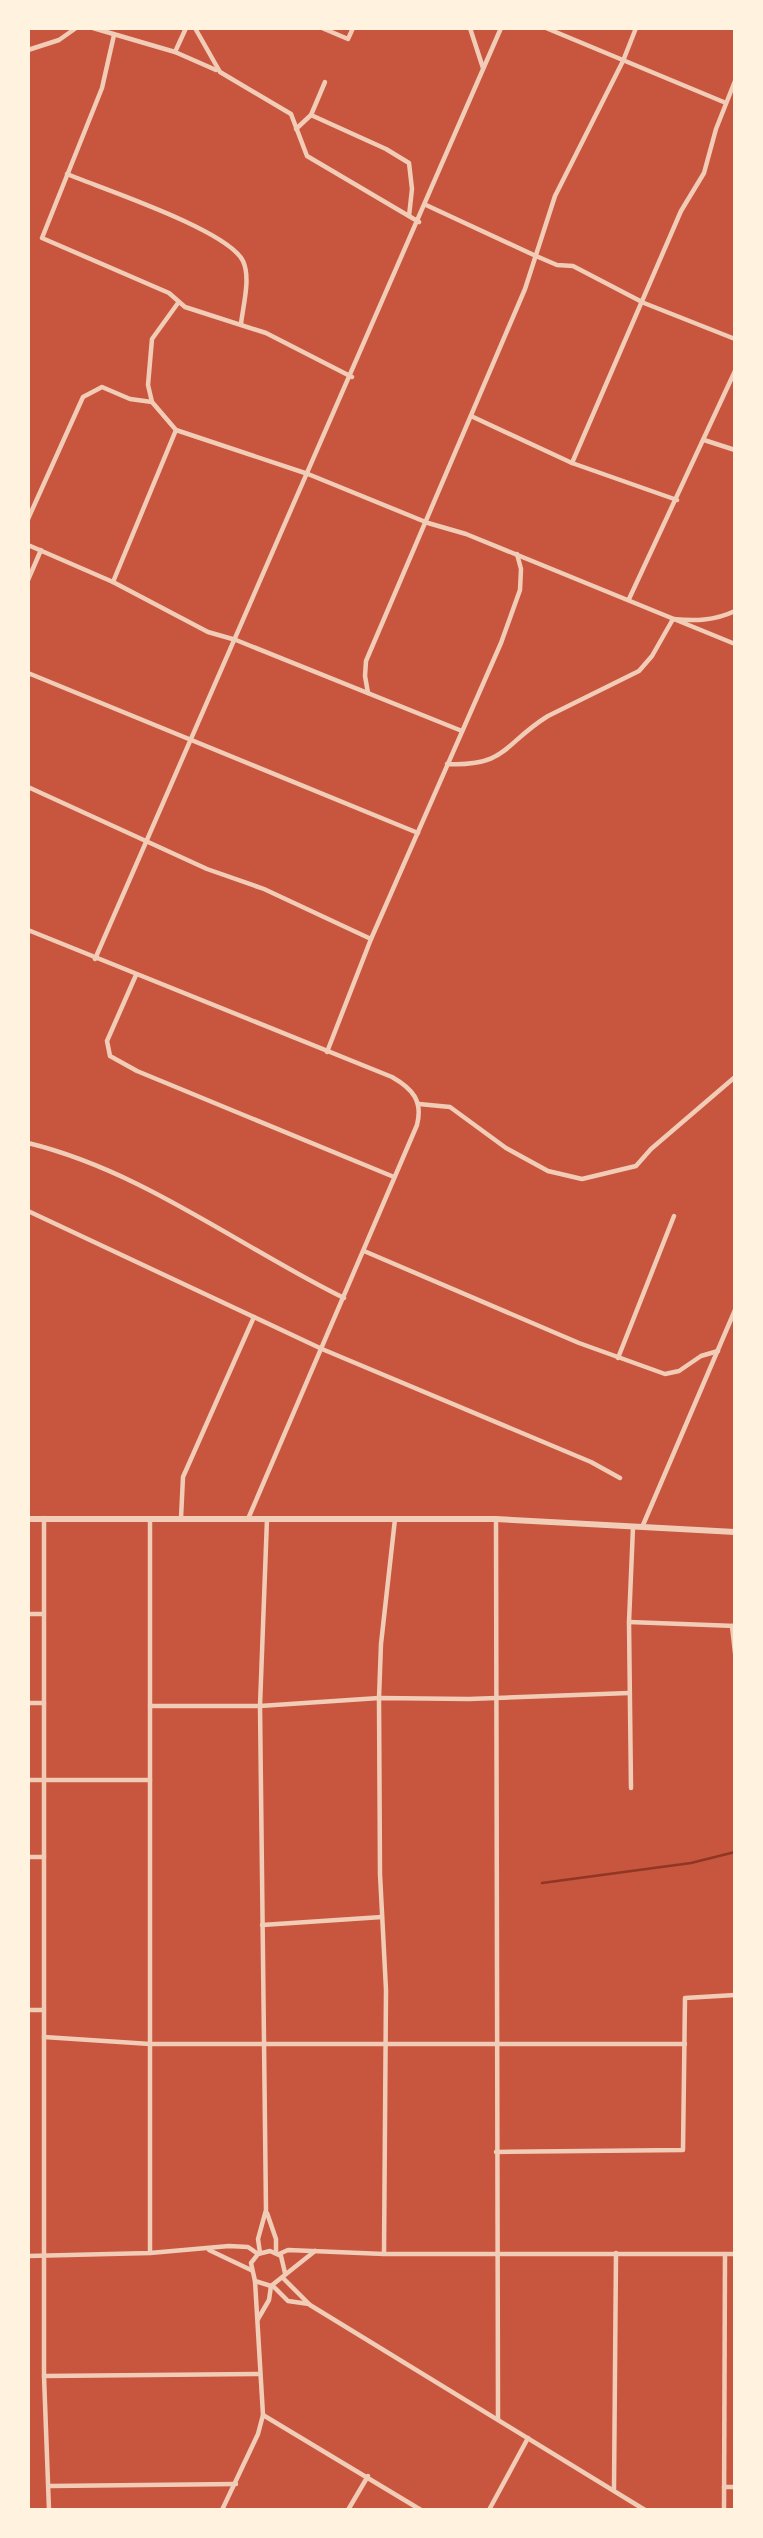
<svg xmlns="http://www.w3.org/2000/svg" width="763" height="2538" font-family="'DM Sans',sans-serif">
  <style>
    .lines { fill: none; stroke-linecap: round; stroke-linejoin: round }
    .stream { stroke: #8f3625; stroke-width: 2.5 }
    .minor { stroke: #f1ccb7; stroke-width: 4.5 }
    .tertiary { stroke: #f1ccb7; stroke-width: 6 }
  </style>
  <rect width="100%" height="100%" fill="#c8553d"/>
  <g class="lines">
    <path class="stream" d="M542 1883 691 1863 735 1852"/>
    <g class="minor">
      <path d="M93 28 175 52 216 70"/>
      <path d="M195 28 220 72 291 114 307 156 419 222"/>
      <path d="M322 28 348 39 353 28"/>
      <path d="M470 28 483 68"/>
      <path d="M546 28 726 103"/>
      <path d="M114 35 102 88 42 238 169 293 185 307 266 333 352 377"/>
      <path d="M28 50 59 40 76 28"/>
      <path d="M175 52 186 28"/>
      <path d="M311 115 386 149 409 163 412 189 409 216"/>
      <path d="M296 129 311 115 325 82"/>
      <path d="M67 174C103 189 228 230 243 261 251 278 243 306 241 324"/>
      <path d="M426 205 536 256 557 265 573 266 644 303 735 339"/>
      <path d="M178 303 152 339 148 385 152 402 176 430 308 474 428 523 466 534 735 644"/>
      <path d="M471 416 572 463 677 500"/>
      <path d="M704 440 735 450"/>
      <path d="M572 463 681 211 704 173 716 129 735 81"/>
      <path d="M28 519 83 397 102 387 130 399 152 402"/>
      <path d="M28 545 113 582 208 632 236 640 462 731"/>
      <path d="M28 580 41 550"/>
      <path d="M113 582 176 430"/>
      <path d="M629 599 735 371"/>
      <path d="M28 673 418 833"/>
      <path d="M368 693 365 676 366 661 525 289 555 196 623 61 636 28"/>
      <path d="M447 764C507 767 504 743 548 716L639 671 652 656 673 619C695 621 714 621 735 611"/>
      <path d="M28 787 207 869 264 889 371 939"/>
      <path d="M28 930 392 1077C413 1089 423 1101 417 1125L248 1519"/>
      <path d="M95 959 501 28"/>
      <path d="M136 975 107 1041 110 1056 137 1071 394 1177"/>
      <path d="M327 1052 371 939 501 643 520 590 521 569 517 554"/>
      <path d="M419 1104 450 1107 506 1148 548 1171 582 1179 636 1166 651 1149 735 1077"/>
      <path d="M28 1143C143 1171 240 1247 344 1298"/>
      <path d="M28 1211 322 1349 591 1462 620 1478"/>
      <path d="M364 1251 579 1343 665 1374 679 1371 701 1356 718 1351"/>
      <path d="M618 1358 674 1216"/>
      <path d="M44 1518V2376L49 2510"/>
      <path d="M181 1518 183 1477 254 1317"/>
      <path d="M496 1519 498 2419"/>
      <path d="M643 1525 735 1310"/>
      <path d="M28 1614H44"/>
      <path d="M629 1622 735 1626"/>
      <path d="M732 1626 735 1653"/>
      <path d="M28 1703H44"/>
      <path d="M150 1706H260L379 1698 469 1699 629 1693"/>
      <path d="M28 1780H150"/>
      <path d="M631 1788 629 1622 633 1527"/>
      <path d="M28 1857H44"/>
      <path d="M262 1925 382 1917"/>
      <path d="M28 2010H44"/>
      <path d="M44 2037 150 2044H685"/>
      <path d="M496 2152 683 2150 685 1998 735 1995"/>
      <path d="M267 2213 276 2239V2252"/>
      <path d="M209 2250 251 2270"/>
      <path d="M150 2253V1519"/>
      <path d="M260 2253 258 2239 266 2210 260 1706 267 1519"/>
      <path d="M279 2254 288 2250 384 2254H735"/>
      <path d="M384 2254 386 1990 380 1874 379 1698 381 1644 395 1519"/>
      <path d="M28 2256 150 2253 229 2246 248 2247 258 2254"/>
      <path d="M285 2273 281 2256 270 2251 258 2254 251 2263 255 2281 271 2286 315 2251"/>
      <path d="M283 2278 310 2305 645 2510"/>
      <path d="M273 2286 288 2301 309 2304"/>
      <path d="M258 2319 269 2300 271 2286"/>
      <path d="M44 2376 260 2374"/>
      <path d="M263 2415 421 2510"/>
      <path d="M50 2486 236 2484"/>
      <path d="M724 2487H735"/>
      <path d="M614 2489 616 2253"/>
      <path d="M222 2510 258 2434 263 2415 255 2281"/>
      <path d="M348 2510 368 2476"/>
      <path d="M489 2510 528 2438"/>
      <path d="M724 2510 725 2254"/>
    </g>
    <path class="tertiary" d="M28 1519H496L735 1532"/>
  </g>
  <rect width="763" height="2538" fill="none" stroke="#fff3e0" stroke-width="60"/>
</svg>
